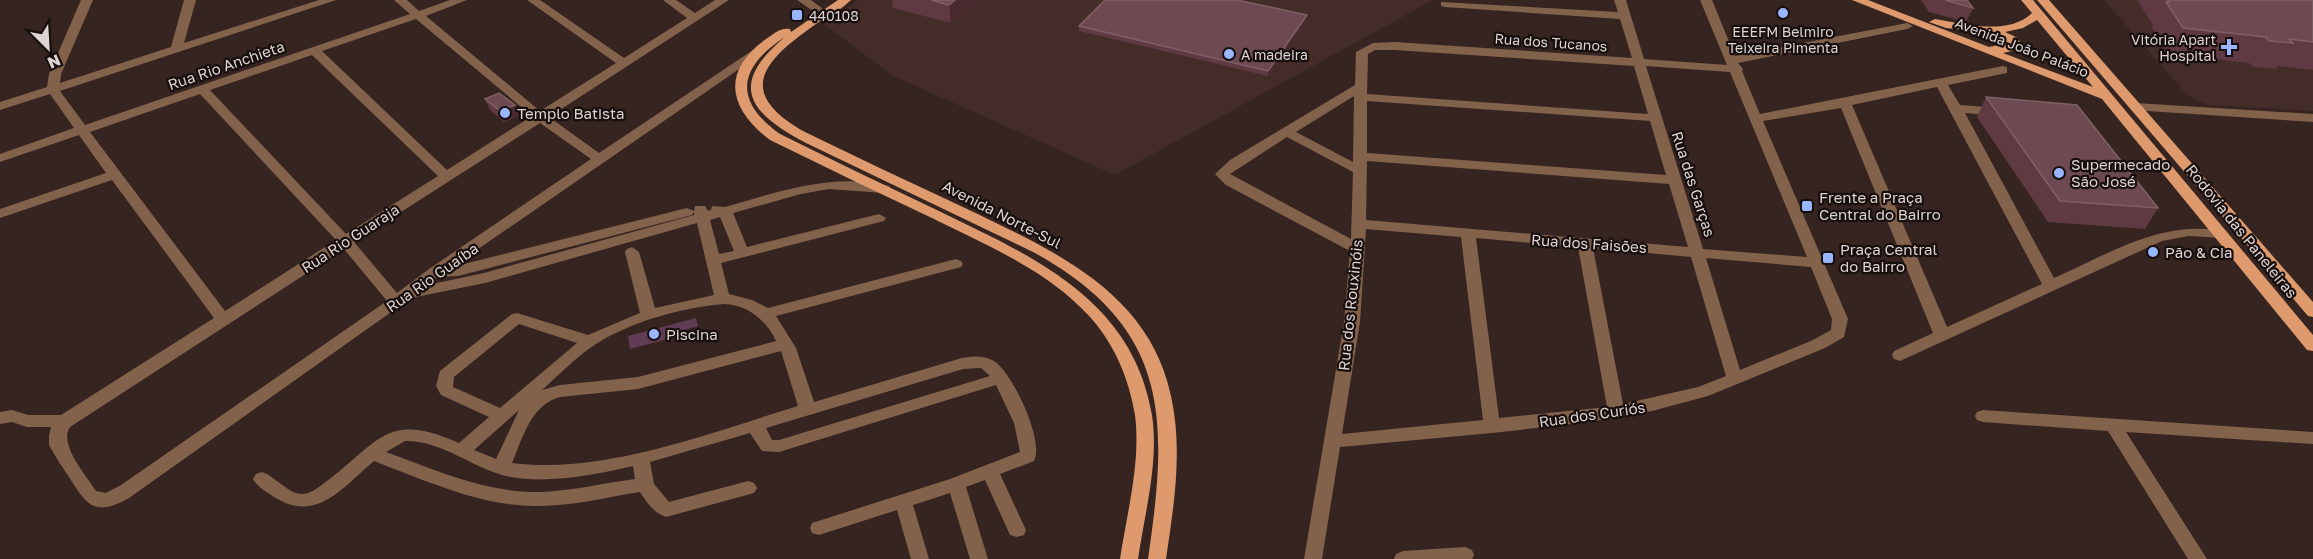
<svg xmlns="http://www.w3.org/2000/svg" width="2313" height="559" font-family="'Golos Text',sans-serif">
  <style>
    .built { fill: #442c28 }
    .water { fill: #603d54 }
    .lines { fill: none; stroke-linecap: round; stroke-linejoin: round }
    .minor { fill: #83624c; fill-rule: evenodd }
    .major { fill: #de9a6c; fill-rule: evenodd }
    .wall { fill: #603a42 }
    .shaded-wall { fill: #492a2e }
    .building { fill: #6d4a51; stroke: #7f6065; stroke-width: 1.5 }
    .poi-dot { fill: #98b5fd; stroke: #170f0e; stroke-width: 2 }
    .labels { text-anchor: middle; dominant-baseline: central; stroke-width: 4.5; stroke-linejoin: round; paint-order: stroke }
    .far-poi-label { font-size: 14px; fill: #dfd3d1; stroke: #170f0e; text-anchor: start }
    .far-street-label { font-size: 14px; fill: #dfd3d1; stroke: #170f0e }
    .street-label { font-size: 15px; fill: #dfd3d1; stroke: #170f0e }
    .poi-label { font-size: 15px; fill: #dfd3d1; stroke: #170f0e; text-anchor: start }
  </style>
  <rect width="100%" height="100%" fill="#352420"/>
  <g class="built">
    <path d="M858 0H1433L1115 175 893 76 824 24Z"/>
    <path d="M2104 0H2313V111L2207 105 2187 95Z"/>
  </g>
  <path class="water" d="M696 318 698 326 674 333 675 337 630 349 628 336Z"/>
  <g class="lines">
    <g class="minor">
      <path d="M81 0H93L61 74 60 83 171 47 184 0H196L184 43 319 0H336L60 91 85 125 410 14 394 0H407L419 11 450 0H467L426 16 540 111 616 63 527 0H540L624 58 687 18 663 0H676L695 13 715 0H729L549 117 599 153 753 50H761V54L452 267 687 208 694 211 695 206H705L708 211 711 210 712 206 725 207C778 192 833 172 889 186L891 189 889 192 884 193 829 189 801 194 733 213 747 247 879 214 886 218 884 221 721 263 729 294 752 300 768 308 956 259 961 261 963 264 961 267 776 316 796 348 814 402 962 358C973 356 984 355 994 361 1012 372 1045 441 1034 461L1000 474 1026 530 1024 535 1017 537 1010 535 985 480 966 487 988 559H970L950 493 913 505 929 559H911L897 510 819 535 812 533 810 528 812 523 950 479 1020 452 1014 423 996 385 779 452 762 451 750 433 650 462 654 484 669 502 748 481 754 483 757 488 754 493 666 517C654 513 647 503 640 492 607 497 573 506 539 506 482 507 427 481 374 461 343 487 317 524 274 497 267 492 257 487 253 479L256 474 262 472C275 476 288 494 302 494 311 494 320 486 327 481 380 441 387 411 459 443L489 417 441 395 436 386 440 371 512 314 517 313 588 335 640 313 625 252 627 249 632 247 639 252 655 308 714 295 697 223 485 283 411 298 129 498C95 517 87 506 69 477 62 467 55 456 49 445V436L51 427H27L12 422 0 424V412L12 410 28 415H61L214 318 112 180 0 218V209L106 173 79 135 0 162V154L74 128 50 94 0 110V102L47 87 49 74ZM416 19 532 116 447 170 322 51ZM312 55 438 176 346 234 210 90ZM200 94 336 240 225 311 90 132ZM540 123 591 159 429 269 397 293 354 242ZM694 212V215L484 273 427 285 438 277 458 276 692 215ZM720 217 734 251 719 254 710 220ZM344 249 387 301 121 485 106 493 96 491C87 476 58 444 70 427ZM724 304C748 305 766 320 776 341L638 377 560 385 542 390C559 375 576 357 596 344 630 322 683 307 724 304ZM519 324 577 343 500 408 453 387 454 377ZM781 351 798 406C712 432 603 475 512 463 523 437 531 405 560 397L638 389ZM981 368 990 376 779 440H772L766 428 963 369ZM519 410 496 459 474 450ZM405 441C437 440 467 463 496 473 535 487 594 475 633 466L635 479C604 483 572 491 540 492 486 493 435 470 386 452Z"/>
      <path d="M797 0H811L823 9 821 11H813Z"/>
      <path d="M1614 0H1626L1644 59 1727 65 1700 0H1712L1735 56 1907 23 1913 26 1907 29 1738 63 1743 69 1742 71 1760 114 2003 66 2007 67V73L1948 85 1960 105 2001 108 2007 112 2001 116 1965 113 2054 278C2104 256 2152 225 2208 229 2216 229 2224 228 2229 234L2222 238 2189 236 2162 241 1900 361 1894 359 1892 355 1894 351 1933 333 1841 108 1763 121 1848 319 1844 337 1825 348 1708 396 1652 411 1589 422 1492 433 1340 447 1322 559H1304L1344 322 1350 251 1226 185 1215 174 1230 160 1355 85 1356 52 1373 43 1395 42 1632 58 1620 19 1445 7 1441 6V2L1618 12ZM1375 50H1395L1634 66 1648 114 1367 94 1368 54ZM1646 66 1730 72 1807 257 1703 249ZM1937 87 2042 284 1947 327 1852 105ZM1354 96 1353 162 1296 132ZM1367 101 1650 121 1666 175 1367 153ZM1287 137 1353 172 1351 239 1230 174ZM1367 161 1669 184 1688 247 1366 220ZM1366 229 1461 237 1483 420 1342 434 1360 322ZM1476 238 1578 247 1607 407 1499 418ZM1593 248 1691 257 1726 376 1698 387 1623 404ZM1706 258 1811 267 1832 319 1831 330 1813 340 1740 370Z"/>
      <path d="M2136 103 2313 114V122L2132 110 2130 107Z"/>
      <path d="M1983 410 2313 432V444L2126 432 2207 559H2188L2108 431 1983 422 1977 420 1975 416 1977 412Z"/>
      <path d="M1465 547 1472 550 1474 555 1472 559H1394L1396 554 1403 551Z"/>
    </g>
    <g class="major">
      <path d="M838 0H851C841 10 827 17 816 24 763 61 734 92 805 132 858 158 912 183 965 208 1052 250 1149 291 1171 396 1183 450 1174 505 1166 559H1148C1168 421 1172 329 1035 253L806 143C749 113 727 85 785 37 739 67 732 100 780 134 834 161 889 187 943 213 1036 258 1133 301 1152 415 1159 462 1145 512 1138 559H1120C1127 512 1141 463 1135 415 1129 379 1115 345 1090 317 1049 271 988 246 934 219 879 193 825 167 770 140 729 109 720 72 766 39 773 34 781 27 790 29L791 32Z"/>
      <path d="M1852 0H1868L1989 47 2009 43 1987 32 1946 28 1929 22 1935 19C1963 24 2009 36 2032 13L2021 0H2033L2313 335V351L2307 350 2102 99ZM2037 20 2093 87 2003 53 2012 51 2022 44 2016 37 2005 32 2023 28Z"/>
      <path d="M2037 0H2049L2313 302V317L2308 316Z"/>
    </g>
  </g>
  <g class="wall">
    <path d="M892 0H981L951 23 893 8Z"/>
    <path d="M1921 0H1967L1973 8 1966 22 1929 12Z"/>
    <path d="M2137 0H2313V70L2278 66 2276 69 2253 67 2249 63 2168 54 2152 27 2153 25Z"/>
    <path d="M1307 15V21L1268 76 1079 31V26Z"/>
    <path d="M1986 97 2158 208 2145 229 2048 222 1977 117Z"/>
    <path d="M485 99 515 105 519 116 504 122 490 110Z"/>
  </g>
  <g class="shaded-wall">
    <path d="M955 0H981L951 23 949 5Z"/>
    <path d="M1307 15V21L1268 76V71Z"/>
    <path d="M515 105 519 116 504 122 500 111Z"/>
  </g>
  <g class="building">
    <path d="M931 0H955L949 5Z"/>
    <path d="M1105 0H1237L1307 15 1268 71 1079 26Z"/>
    <path d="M1945 0H1967L1973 8Z"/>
    <path d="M2168 0H2313V42L2289 39 2293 43 2269 41 2266 37 2183 28 2166 2H2169Z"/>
    <path d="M499 93 515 105 500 111 485 99Z"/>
    <path d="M1986 97 2077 105 2158 208 2060 201Z"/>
  </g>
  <g class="poi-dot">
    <circle cx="1783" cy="13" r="6"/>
    <rect x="791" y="9" width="12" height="12" rx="3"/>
    <path d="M2226 38h6v6h6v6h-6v6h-6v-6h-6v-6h6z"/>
    <circle cx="1229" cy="54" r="6"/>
    <circle cx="505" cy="113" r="6"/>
    <circle cx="2059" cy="173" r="6"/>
    <rect x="1801" y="200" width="12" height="12" rx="3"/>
    <circle cx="2153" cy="252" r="6"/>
    <rect x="1822" y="252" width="12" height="12" rx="3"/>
    <circle cx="654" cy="334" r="6"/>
  </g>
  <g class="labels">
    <g class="far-poi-label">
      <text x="809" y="15">440108</text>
      <text x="1783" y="31" text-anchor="middle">EEEFM Belmiro<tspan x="1783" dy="16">Teixeira Pimenta</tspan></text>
      <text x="2216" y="39" text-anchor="end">Vitória Apart<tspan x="2216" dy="16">Hospital</tspan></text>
      <text x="1241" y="54">A madeira</text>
    </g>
    <g class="far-street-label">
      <text transform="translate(1551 42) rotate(4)">Rua dos Tucanos</text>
      <text transform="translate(2022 47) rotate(21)">Avenida João Palácio</text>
    </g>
    <g class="street-label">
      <text transform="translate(226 65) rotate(-19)">Rua Rio Anchieta</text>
      <text transform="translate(1694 184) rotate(72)">Rua das Garças</text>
      <text transform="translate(1002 214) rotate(27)">Avenida Norte-Sul</text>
      <text transform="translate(2242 231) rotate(51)">Rodovia das Paneleiras</text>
      <text transform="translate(350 238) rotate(-33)">Rua Rio Guaraja</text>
      <text transform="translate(1589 243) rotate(4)">Rua dos Faisões</text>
      <text transform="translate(432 277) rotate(-35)">Rua Rio Guaíba</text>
      <text transform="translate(1350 305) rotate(-84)">Rua dos Rouxinóis</text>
      <text transform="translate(1592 414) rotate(-8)">Rua dos Curiós</text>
    </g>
    <g class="poi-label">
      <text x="517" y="113">Templo Batista</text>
      <text x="2071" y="164">Supermecado<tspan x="2071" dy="17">São José</tspan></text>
      <text x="1819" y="197">Frente a Praça<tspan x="1819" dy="17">Central do Bairro</tspan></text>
      <text x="1840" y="249">Praça Central<tspan x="1840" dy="17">do Bairro</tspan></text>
      <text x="2165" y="252">Pão &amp; Cia</text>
      <text x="666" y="334">Piscina</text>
    </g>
  </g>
  <g transform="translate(48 48) rotate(156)" stroke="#170f0e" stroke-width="4.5" paint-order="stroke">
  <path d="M0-4.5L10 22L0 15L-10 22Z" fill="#dfd3d1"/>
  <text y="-9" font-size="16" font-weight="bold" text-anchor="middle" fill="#dfd3d1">N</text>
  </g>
</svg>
